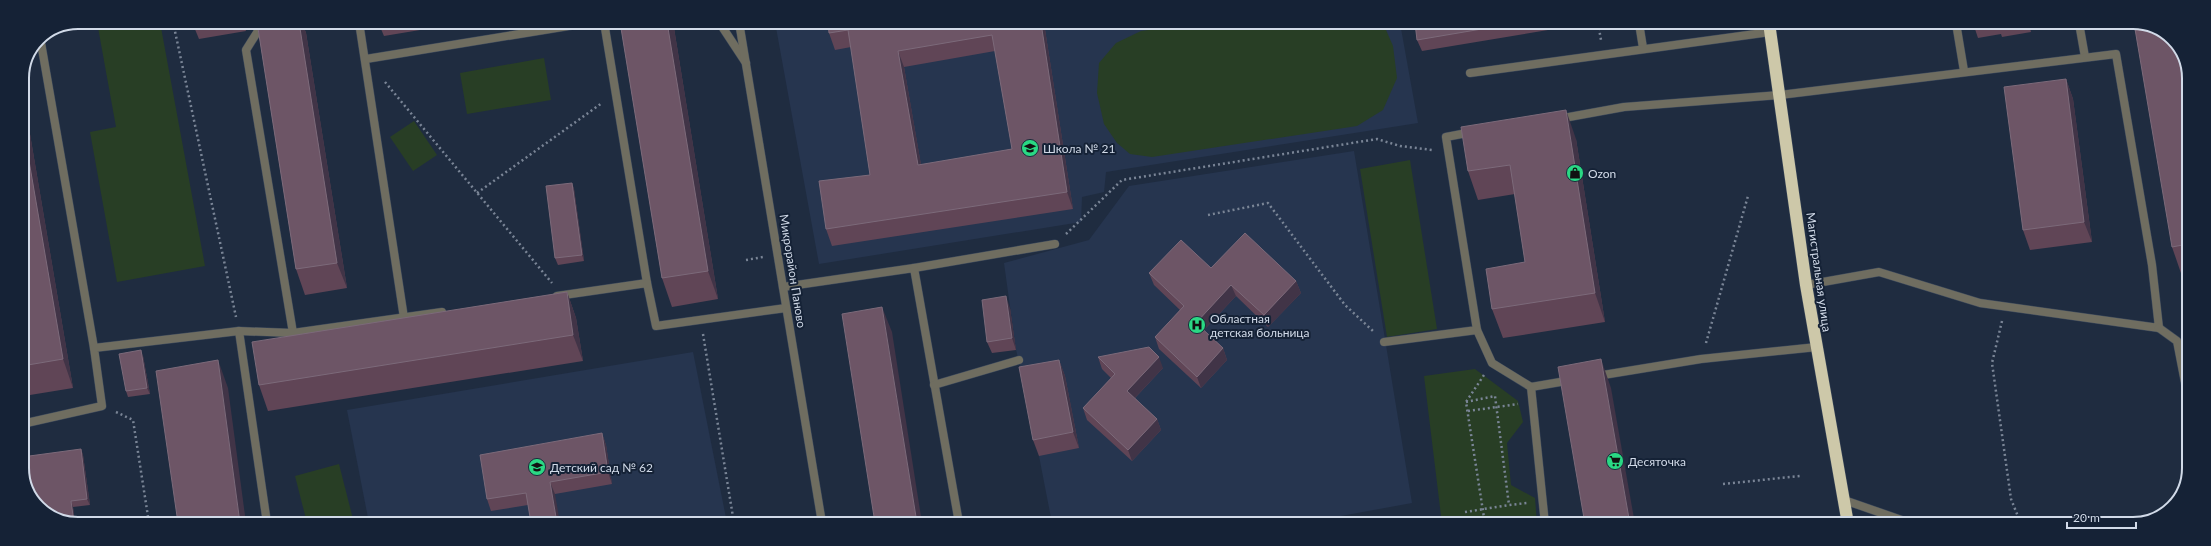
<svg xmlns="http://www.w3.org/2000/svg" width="2211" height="546" font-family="Lato,sans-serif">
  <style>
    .built { fill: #26354f }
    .green { fill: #283e25 }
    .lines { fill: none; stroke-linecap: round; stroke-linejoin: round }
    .lane-casing { stroke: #3b485b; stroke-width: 9 }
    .street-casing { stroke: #3b485b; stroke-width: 9 }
    .highway-casing { stroke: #3b485b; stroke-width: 13 }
    .path { stroke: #7a8596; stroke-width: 2.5; stroke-dasharray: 2 3; stroke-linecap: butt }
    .lane { stroke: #6f6d60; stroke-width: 8 }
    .street { stroke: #6f6d60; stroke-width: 8 }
    .highway { stroke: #cdc8a9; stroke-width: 12 }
    .wall { fill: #604556; fill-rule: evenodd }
    .shaded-wall { fill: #413447 }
    .building { fill: #6d5566; stroke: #7c6a7a; fill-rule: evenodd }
    .labels { text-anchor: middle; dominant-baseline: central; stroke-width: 4; stroke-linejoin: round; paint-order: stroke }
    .poi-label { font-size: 12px; fill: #d1dae8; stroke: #152236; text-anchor: start }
    .street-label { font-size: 12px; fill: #d1dae8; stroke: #152236 }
    .rim { fill: none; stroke: #d1dae8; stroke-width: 2 }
  </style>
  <rect width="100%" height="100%" fill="#1f2c40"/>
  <g class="built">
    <path d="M775 22 1400 23 1418 123 1106 172 1104 192 1082 197 1081 222 819 264Z"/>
    <path d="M1354 151 1412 503 1297 524 1052 523 1025 384 1016 350 1004 263 1089 240 1129 186Z"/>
    <path d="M693 352 727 523H369L347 410Z"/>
  </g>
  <g class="green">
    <path d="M97 22H160L205 266 117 282 90 132 116 127Z"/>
    <path d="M1198 23H1383L1393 46 1397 78 1383 110 1357 126 1152 157 1130 154 1117 143 1104 124 1097 93 1099 63 1116 43 1141 31Z"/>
    <path d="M544 58 551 100 467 114 460 73Z"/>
    <path d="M414 121 437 155 413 171 390 137Z"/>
    <path d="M1410 160 1437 329 1387 337 1360 169Z"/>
    <path d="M1475 369 1518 401 1523 422 1507 443 1511 485 1535 498 1537 524H1442L1424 376Z"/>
    <path d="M339 464 354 523H307L295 476Z"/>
  </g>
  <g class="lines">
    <g class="lane-casing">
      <g id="lane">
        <path d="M359 22 404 318"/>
        <path d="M604 22 647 283"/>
        <path d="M719 22 746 63"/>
        <path d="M263 23 246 50 293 333"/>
        <path d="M1639 23 1643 48"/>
        <path d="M1956 23 1964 71"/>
        <path d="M2079 23 2085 57"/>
        <path d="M40 37 94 348"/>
        <path d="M366 59 593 22"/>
        <path d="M1470 73 1770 32"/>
        <path d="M1558 119 1624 107 1780 95 2116 54 2152 265 2159 328 1980 303 1879 272 1806 285"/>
        <path d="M914 268 1055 244"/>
        <path d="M783 287 914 268 959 523"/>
        <path d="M557 296 647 283 656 326 786 308"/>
        <path d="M2159 328 2177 341 2188 398"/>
        <path d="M1477 330 1492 363 1531 387 1545 524"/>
        <path d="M239 331 267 523"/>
        <path d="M1384 342 1477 330 1446 137 1472 132"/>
        <path d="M1597 376 1701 359 1817 347"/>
        <path d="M934 385 1019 360"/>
        <path d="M1531 387 1572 380"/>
        <path d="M22 424 102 406 94 348 239 331 293 333 442 312"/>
      </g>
    </g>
    <g class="street-casing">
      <g id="street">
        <path d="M739 22 822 523"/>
        <path d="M1844 500 1913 524"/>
      </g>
    </g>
    <g class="highway-casing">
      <path id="highway" d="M1769 23 1806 285 1848 524"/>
    </g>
    <g class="path">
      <path d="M173 22 236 317"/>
      <path d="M1598 23 1601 40"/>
      <path d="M1599 29 1620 23"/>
      <path d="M385 82 552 283"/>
      <path d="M477 193 602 103"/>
      <path d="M1208 215 1268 203 1345 305 1373 331"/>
      <path d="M1066 234 1122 180 1377 139 1400 146 1432 150"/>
      <path d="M746 260 763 257"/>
      <path d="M2002 321 1992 363 2011 499 2021 524"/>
      <path d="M703 334 734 523"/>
      <path d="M1706 343 1748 196"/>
      <path d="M1484 375 1466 402 1485 524"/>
      <path d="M1466 402 1495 396 1509 505 1527 503"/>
      <path d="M1468 411 1518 404"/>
      <path d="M116 412 133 420 149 523"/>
      <path d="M1723 484 1800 476"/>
      <path d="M1465 512 1509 505"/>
    </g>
    <use href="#lane" class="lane"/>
    <use href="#street" class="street"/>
    <use href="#highway" class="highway"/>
  </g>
  <g class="wall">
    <path d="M192 22H244L246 31 199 39Z"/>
    <path d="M257 22H302L306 33 347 288 305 295 296 269Z"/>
    <path d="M378 22H468L384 36Z"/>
    <path d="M620 22H673L718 299 672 307 662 278Z"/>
    <path d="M828 22 1044 23 1073 209 832 246 826 229 870 175 851 47 835 50 829 33ZM995 51 1012 149 921 165 904 67Z"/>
    <path d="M1415 23H1559L1560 28 1422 51 1417 40Z"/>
    <path d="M1973 23H2047V25L2030 28 2031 32 2002 37 2001 34 1978 38Z"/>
    <path d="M2189 74 2188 275 2182 276 2172 247Z"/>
    <path d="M2066 79 2073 99 2092 242 2030 250 2023 230Z"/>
    <path d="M22 87 73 388 30 395 22 374Z"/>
    <path d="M1576 139 1605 322 1503 338 1492 309 1525 262 1515 194 1478 200 1468 171Z"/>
    <path d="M572 183 574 189 584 261 558 265 555 258Z"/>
    <path d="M1211 268 1296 281 1301 293 1268 327 1236 296 1204 330 1223 348 1227 360 1201 388 1159 349 1155 337 1180 310 1154 285 1149 273Z"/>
    <path d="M567 292 576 318 583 361 268 411 259 385Z"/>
    <path d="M1010 308 1016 350 992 353 987 342Z"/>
    <path d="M143 356 150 394 128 397 126 391Z"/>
    <path d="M1098 357 1163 368 1135 398 1157 419 1161 430 1132 461 1087 420 1083 408 1111 378 1102 369Z"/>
    <path d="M1059 360 1065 376 1079 448 1039 456 1033 440Z"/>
    <path d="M602 433 606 445 612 484 555 494 528 505 491 511 487 499Z"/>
    <path d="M81 449 83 455 90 505 73 507 75 523H67Z"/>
  </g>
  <g class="shaded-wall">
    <path d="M242 22H244L246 31Z"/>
    <path d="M299 22H302L306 33 347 288 337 263Z"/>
    <path d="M667 22H673L718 299 708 271Z"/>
    <path d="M1041 23H1044L1073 209 1067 192Z"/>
    <path d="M898 51 904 67 924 182 918 165Z"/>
    <path d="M2186 66 2189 74V85Z"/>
    <path d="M2066 79 2073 99 2092 242 2084 222Z"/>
    <path d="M22 87 73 388 63 359 22 120Z"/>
    <path d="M1566 110 1576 139 1605 322 1595 293Z"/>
    <path d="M572 183 574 189 584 261 582 255Z"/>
    <path d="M1296 281 1301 293 1268 327 1264 315Z"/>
    <path d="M1231 285 1236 296 1200 334 1196 323Z"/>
    <path d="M567 292 576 318 583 361 573 335Z"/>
    <path d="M1006 296 1010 308 1016 350 1012 338Z"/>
    <path d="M882 307 892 332 922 523H917Z"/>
    <path d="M1223 348 1227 360 1201 388 1197 377Z"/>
    <path d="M141 350 143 356 150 394 147 388Z"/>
    <path d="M1159 357 1163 368 1131 402 1127 391Z"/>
    <path d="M1601 359 1611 388 1635 524H1630Z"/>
    <path d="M218 360 228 388 246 523H240Z"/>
    <path d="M1059 360 1065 376 1079 448 1073 432Z"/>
    <path d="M1157 419 1161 430 1132 461 1128 450Z"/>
    <path d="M602 433 606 445 612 484 608 472Z"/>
    <path d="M81 449 83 455 90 505 87 499Z"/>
    <path d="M550 482 555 494 560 523H557Z"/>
    <path d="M71 501 73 507 75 523H74Z"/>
  </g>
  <g class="building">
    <path d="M257 22H299L337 263 296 269Z"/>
    <path d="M620 22H667L708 271 662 278Z"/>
    <path d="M828 22 1041 23 1067 192 826 229 819 181 870 175 848 30 829 33ZM992 35 1012 149 918 165 898 51Z"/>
    <path d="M1415 23H1517L1417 40Z"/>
    <path d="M2134 23H2144L2175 41 2186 66 2189 85 2188 244 2172 247Z"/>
    <path d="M2066 79 2084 222 2023 230 2004 87Z"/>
    <path d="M1566 110 1595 293 1492 309 1486 269 1525 262 1510 165 1468 171 1461 127Z"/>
    <path d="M22 120 63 359 22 366Z"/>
    <path d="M572 183 582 255 555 258 546 186Z"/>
    <path d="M1245 233 1296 281 1264 315 1231 285 1196 323 1223 348 1197 377 1155 337 1184 306 1149 273 1181 240 1211 268Z"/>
    <path d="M567 292 573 335 259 385 252 342Z"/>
    <path d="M1006 296 1012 338 987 342 982 300Z"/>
    <path d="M882 307 917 523H875L842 314Z"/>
    <path d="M1149 347 1159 357 1127 391 1157 419 1128 450 1083 408 1115 374 1098 357Z"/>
    <path d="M141 350 147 388 126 391 119 354Z"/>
    <path d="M1601 359 1630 524H1585L1558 367Z"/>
    <path d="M218 360 240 523H178L156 371Z"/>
    <path d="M1059 360 1073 432 1033 440 1019 367Z"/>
    <path d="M602 433 608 472 550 482 557 523H531L526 493 487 499 480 455Z"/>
    <path d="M81 449 87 499 71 501 74 523H67L36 505 22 475V457Z"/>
    <path d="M1338 517 1340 524H1310V523Z"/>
  </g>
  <defs>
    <g id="school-disc" transform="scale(0.9)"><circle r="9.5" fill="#2ad884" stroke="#152236"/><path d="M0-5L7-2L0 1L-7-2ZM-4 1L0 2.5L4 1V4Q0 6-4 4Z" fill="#111"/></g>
    <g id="shop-disc" transform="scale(0.9)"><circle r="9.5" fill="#2ad884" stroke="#152236"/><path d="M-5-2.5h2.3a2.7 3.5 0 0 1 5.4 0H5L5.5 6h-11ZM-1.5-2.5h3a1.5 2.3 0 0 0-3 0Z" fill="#111"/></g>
    <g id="hospital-disc" transform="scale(0.9)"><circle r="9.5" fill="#2ad884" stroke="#152236"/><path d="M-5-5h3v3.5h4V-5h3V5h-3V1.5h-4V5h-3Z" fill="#111"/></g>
    <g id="supermarket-disc" transform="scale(0.9)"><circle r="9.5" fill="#2ad884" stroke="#152236"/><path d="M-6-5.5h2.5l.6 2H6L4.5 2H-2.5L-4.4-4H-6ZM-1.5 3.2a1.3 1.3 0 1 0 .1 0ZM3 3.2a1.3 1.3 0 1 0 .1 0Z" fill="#111"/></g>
  </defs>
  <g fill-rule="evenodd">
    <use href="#school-disc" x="1030" y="148"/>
    <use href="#shop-disc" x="1575" y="173"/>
    <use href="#hospital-disc" x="1197" y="325"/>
    <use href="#supermarket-disc" x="1615" y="461"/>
    <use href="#school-disc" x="537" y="467"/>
  </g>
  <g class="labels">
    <g class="poi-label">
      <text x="1043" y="148">Школа № 21</text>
      <text x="1588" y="173">Ozon</text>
      <text x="1210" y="318">Областная<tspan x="1210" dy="14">детская больница</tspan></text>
      <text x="1628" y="461">Десяточка</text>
      <text x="550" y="467">Детский сад № 62</text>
    </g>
    <g class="street-label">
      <text transform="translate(793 271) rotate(81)">Микрорайон Паново</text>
      <text transform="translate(1819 272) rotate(82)">Магистральная улица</text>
    </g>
  </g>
  <path d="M0 0H2211V546H0ZM78 29H2133A49 49 0 0 1 2182 78V468A49 49 0 0 1 2133 517H78A49 49 0 0 1 29 468V78A49 49 0 0 1 78 29Z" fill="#152236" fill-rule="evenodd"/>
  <path class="rim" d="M78 29H2133A49 49 0 0 1 2182 78V468A49 49 0 0 1 2133 517H78A49 49 0 0 1 29 468V78A49 49 0 0 1 78 29Z"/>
  <path d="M2067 522v6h69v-6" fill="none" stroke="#d1dae8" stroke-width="2"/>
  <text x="2073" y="522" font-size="12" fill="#d1dae8" stroke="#152236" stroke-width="3" paint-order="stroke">20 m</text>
</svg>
